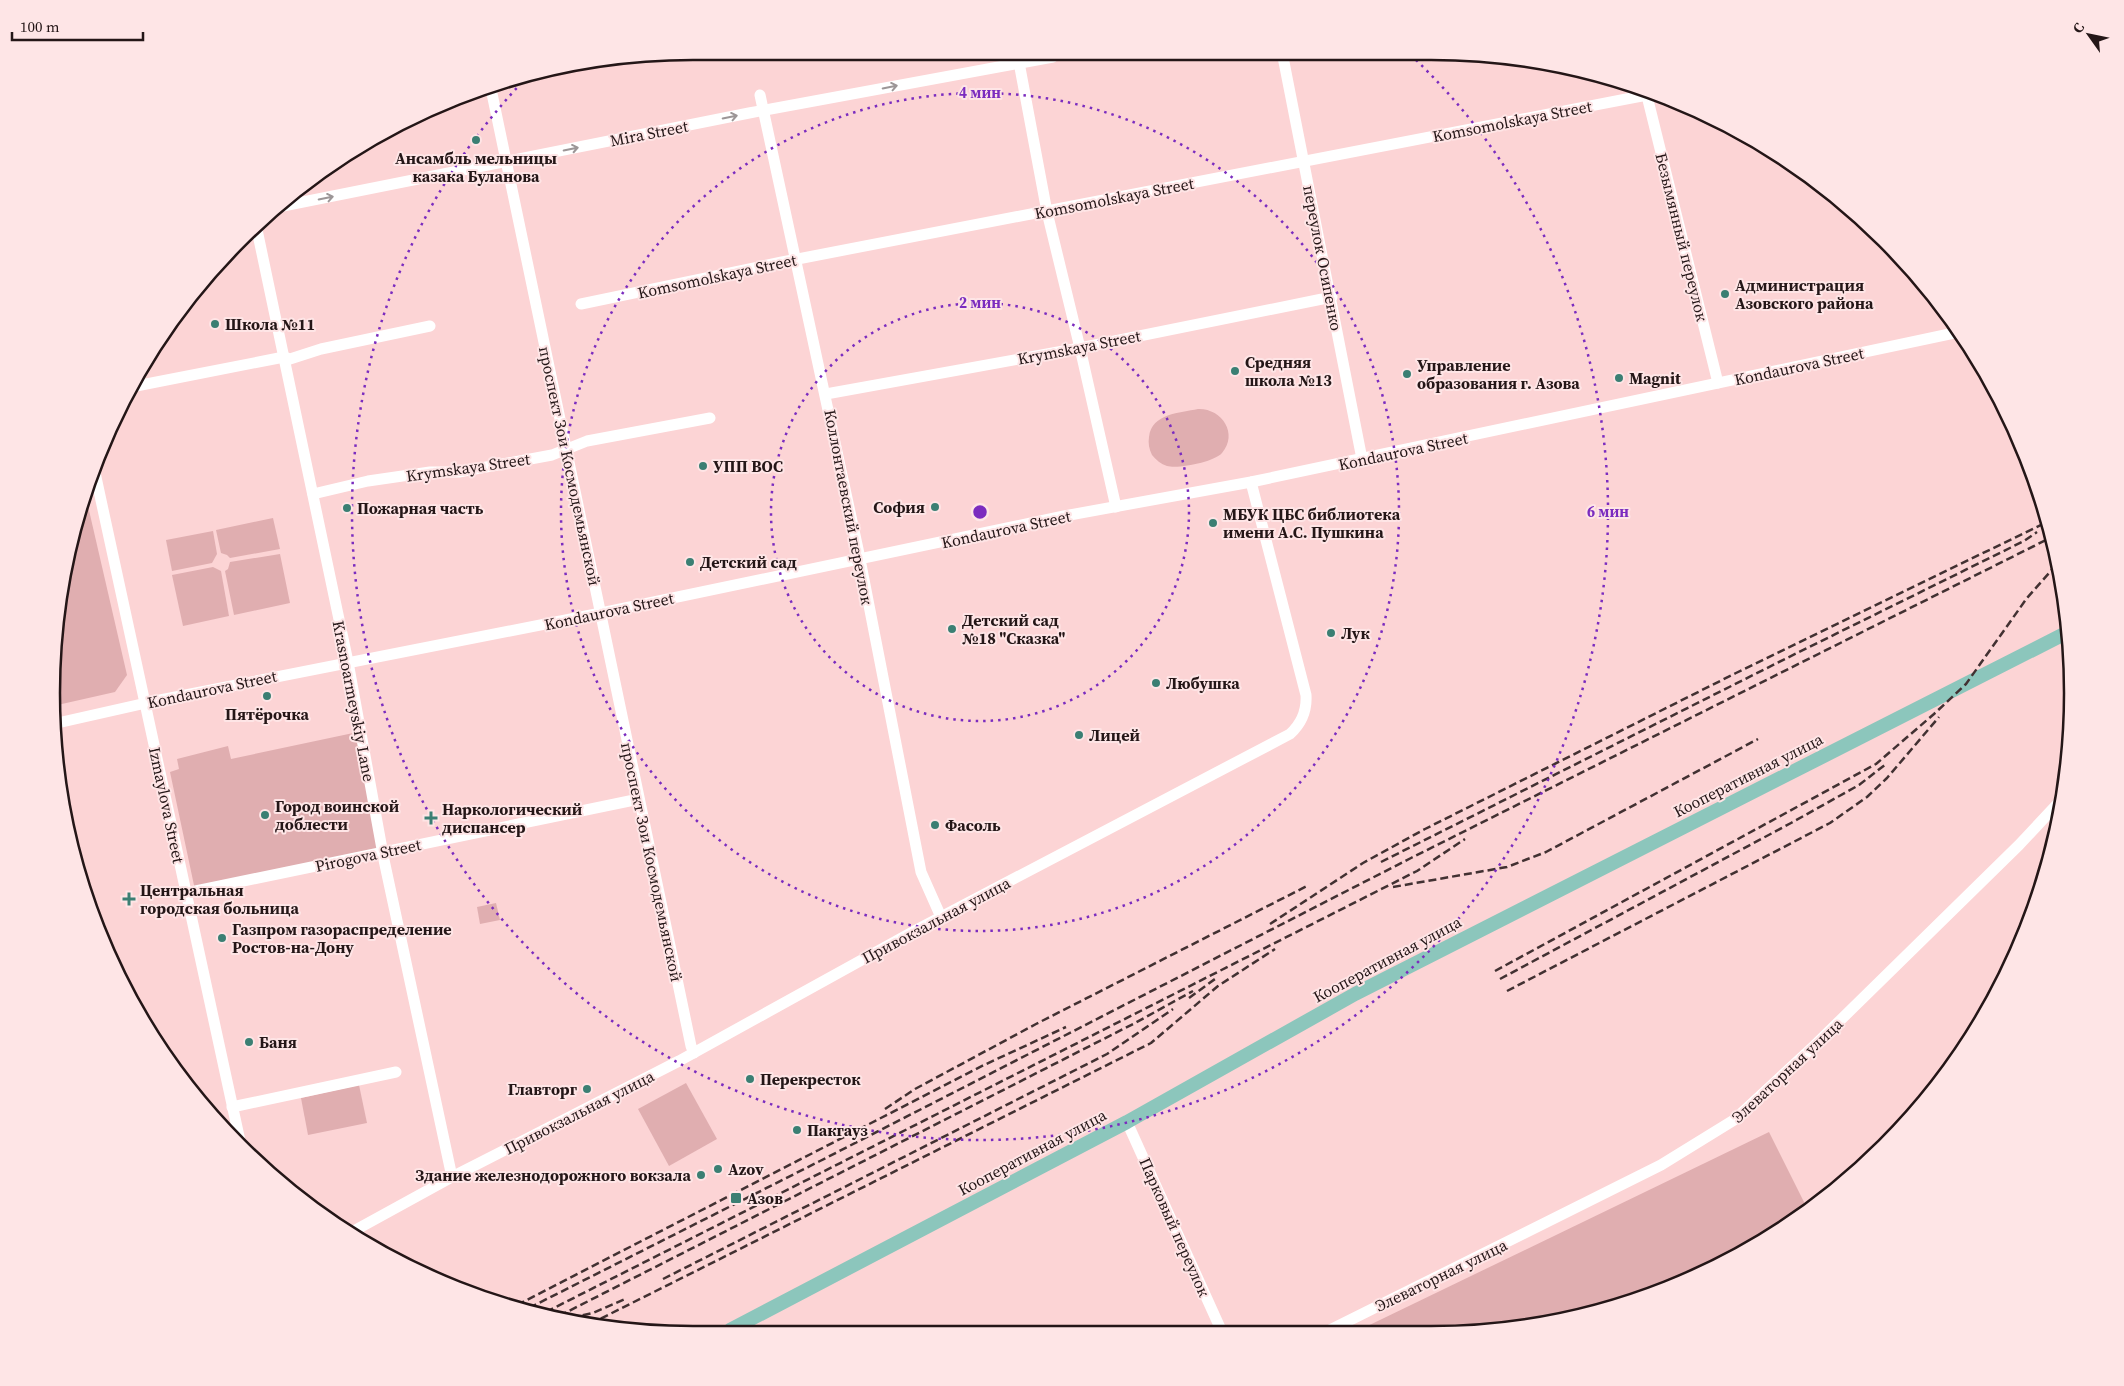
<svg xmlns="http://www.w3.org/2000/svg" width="2124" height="1386" font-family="'Source Serif 4',serif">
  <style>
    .green { fill: #e0aeb0 }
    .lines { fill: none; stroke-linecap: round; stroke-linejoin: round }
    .minor { stroke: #fff; stroke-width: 11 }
    .major { stroke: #8cc6bc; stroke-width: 14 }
    .rail { stroke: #423132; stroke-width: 2.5; stroke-dasharray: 8 4; stroke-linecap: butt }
    .oneway { stroke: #9c9697 }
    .ring { fill: none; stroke: #7b2cbf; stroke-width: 2.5; stroke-dasharray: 2.5 5 }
    .poi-dot { fill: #3b7f73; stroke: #fee5e6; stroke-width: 2 }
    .labels { text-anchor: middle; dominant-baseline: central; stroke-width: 4; stroke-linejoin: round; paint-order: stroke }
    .street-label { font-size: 16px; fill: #241617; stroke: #fee5e6 }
    .poi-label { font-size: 16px; font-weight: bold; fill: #241617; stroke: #fee5e6; text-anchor: start }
    .rim { fill: none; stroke: #241617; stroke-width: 2.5 }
    .centre { fill: #7b2cbf; stroke: #fee5e6; stroke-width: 2.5 }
    .ring-label { font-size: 15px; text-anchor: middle; font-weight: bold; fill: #7b2cbf; stroke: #fee5e6; stroke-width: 4; stroke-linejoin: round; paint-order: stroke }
  </style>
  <rect width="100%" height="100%" fill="#fcd4d5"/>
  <g class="green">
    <path d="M1198 409C1221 408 1239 433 1222 453 1214 462 1179 469 1167 466 1161 464 1156 460 1152 455 1149 449 1148 443 1149 437 1152 413 1180 413 1198 409Z"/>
    <path d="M88 506 127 675 115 692 53 706V651L81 507Z"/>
    <path d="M273 518 280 549 230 558 227 555 221 553 216 530Z"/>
    <path d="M213 531 217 554 212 563 172 571 166 540Z"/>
    <path d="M280 554 290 603 234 615 225 571 228 569 230 562Z"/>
    <path d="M213 567 221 571 229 616 183 626 172 575Z"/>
    <path d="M358 732 382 852 195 890 170 772 179 769 177 759 228 746 231 759Z"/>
    <path d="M496 903 500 920 480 924 477 907Z"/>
    <path d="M686 1083 717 1139 669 1166 638 1109Z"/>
    <path d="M359 1085 367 1123 308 1135 301 1098Z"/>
    <path d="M1769 1132 1808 1210 1715 1268 1597 1313 1473 1333H1353Z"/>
  </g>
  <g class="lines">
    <g class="minor">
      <path d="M1018 57 1047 212 1080 348 1116 507"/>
      <path d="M1283 57 1362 459"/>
      <path d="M490 84 691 1046 694 1053"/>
      <path d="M1646 92 1718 383"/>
      <path d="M760 95 858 549 921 872 941 917"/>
      <path d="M278 207 749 113 1053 57"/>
      <path d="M256 225 348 662 384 860 452 1177"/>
      <path d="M581 304 782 262 1647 95"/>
      <path d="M131 387 284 357 290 359 321 349 430 326"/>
      <path d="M826 394 1080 348 1332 297"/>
      <path d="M94 468 240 1141"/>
      <path d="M313 494 368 481 430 472H459L552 455 587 441 710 418"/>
      <path d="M53 724 155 701 601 613 1064 516 1251 482 1959 332"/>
      <path d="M186 893 639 799"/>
      <path d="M232 1107 396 1072"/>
      <path d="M1127 1122 1222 1332"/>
      <path d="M350 1233 452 1177 679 1061 916 930 1290 734C1302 723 1307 711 1306 695L1251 482"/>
      <path d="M1324 1333 1661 1165 1734 1120 1815 1045 2019 845 2062 799"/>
    </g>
    <path class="major" d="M730 1330 1127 1122 1355 994 2068 632"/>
    <g class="rail">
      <path d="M1381 862 1787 658 2024 541 2037 532"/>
      <path d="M1393 887 1507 867 1546 852 1758 739"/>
      <path d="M1270 924 1363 863 1425 829 1736 673 2049 521"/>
      <path d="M1495 971 1876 764 1934 714 1966 684 2027 598 2057 564"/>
      <path d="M1500 979 1791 823 1859 785 1886 764"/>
      <path d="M1507 991 1830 823 1867 797 1887 778 1939 717"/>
      <path d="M1189 998 1215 979"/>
      <path d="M885 1109 915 1089 1036 1024 1309 885"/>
      <path d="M663 1279 1107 1054 1173 1009"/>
      <path d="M517 1305 984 1065 1066 1027"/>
      <path d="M529 1308 820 1161 1411 858 2052 537"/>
      <path d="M546 1312 1417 871 1465 839"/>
      <path d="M559 1316 1135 1023 1193 991"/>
      <path d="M571 1318 593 1313 625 1299"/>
      <path d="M590 1324 1151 1043 1218 986 1275 949"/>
    </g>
  </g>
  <defs><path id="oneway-shaft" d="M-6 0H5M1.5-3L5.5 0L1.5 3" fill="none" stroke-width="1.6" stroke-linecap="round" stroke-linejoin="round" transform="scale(1.25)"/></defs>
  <g class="oneway">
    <use href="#oneway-shaft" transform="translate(890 87) rotate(-11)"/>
    <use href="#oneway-shaft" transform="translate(730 117) rotate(-11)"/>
    <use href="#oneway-shaft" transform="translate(571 149) rotate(-12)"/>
    <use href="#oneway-shaft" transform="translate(326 198) rotate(-11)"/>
  </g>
  <g class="ring">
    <circle cx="980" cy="512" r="209"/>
    <circle cx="980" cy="512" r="419"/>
    <path d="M1416 60A628 628 0 1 1 528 76"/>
  </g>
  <g class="poi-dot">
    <circle cx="476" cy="140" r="5"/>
    <circle cx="1725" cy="294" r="5"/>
    <circle cx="215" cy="324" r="5"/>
    <circle cx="1235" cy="371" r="5"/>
    <circle cx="1407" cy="374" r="5"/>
    <circle cx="1619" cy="378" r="5"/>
    <circle cx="703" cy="466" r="5"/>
    <circle cx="935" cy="507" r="5"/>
    <circle cx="347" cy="508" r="5"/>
    <circle cx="1213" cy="523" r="5"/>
    <circle cx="690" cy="562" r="5"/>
    <circle cx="952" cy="629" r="5"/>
    <circle cx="1331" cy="633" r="5"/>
    <circle cx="1156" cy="683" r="5"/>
    <circle cx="267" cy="696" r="5"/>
    <circle cx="1079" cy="735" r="5"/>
    <circle cx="265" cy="815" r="5"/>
    <path d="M428.5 810.5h5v5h5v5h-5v5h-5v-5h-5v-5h5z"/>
    <circle cx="935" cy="825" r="5"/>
    <path d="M126.5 891.5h5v5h5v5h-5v5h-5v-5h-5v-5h5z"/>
    <circle cx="222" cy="938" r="5"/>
    <circle cx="249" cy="1042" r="5"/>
    <circle cx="750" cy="1079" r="5"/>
    <circle cx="587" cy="1089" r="5"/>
    <circle cx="797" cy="1130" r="5"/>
    <circle cx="718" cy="1169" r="5"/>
    <circle cx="701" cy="1175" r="5"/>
    <rect x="730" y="1192" width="12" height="12" rx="2.5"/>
  </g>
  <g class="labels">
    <g class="street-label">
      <text transform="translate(1512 121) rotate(-11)">Komsomolskaya Street</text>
      <text transform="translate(649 133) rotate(-11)">Mira Street</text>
      <text transform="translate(1114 198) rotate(-11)">Komsomolskaya Street</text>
      <text transform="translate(1682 237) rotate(76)">Безымянный переулок</text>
      <text transform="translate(1323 258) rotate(79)">переулок Осипенко</text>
      <text transform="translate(717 276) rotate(-12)">Komsomolskaya Street</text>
      <text transform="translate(1079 347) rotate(-11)">Krymskaya Street</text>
      <text transform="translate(1799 366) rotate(-12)">Kondaurova Street</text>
      <text transform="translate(1403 451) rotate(-12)">Kondaurova Street</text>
      <text transform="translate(570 466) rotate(78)">проспект Зои Космодемьянской</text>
      <text transform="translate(468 467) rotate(-8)">Krymskaya Street</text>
      <text transform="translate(849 507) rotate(79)">Коллонтаевский переулок</text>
      <text transform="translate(1006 529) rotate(-12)">Kondaurova Street</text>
      <text transform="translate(609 611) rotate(-12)">Kondaurova Street</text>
      <text transform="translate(212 689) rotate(-12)">Kondaurova Street</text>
      <text transform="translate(354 701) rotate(79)">Krasnoarmeyskiy Lane</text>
      <text transform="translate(1748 775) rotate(-27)">Кооперативная улица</text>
      <text transform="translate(167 805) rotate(78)">Izmaylova Street</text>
      <text transform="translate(368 855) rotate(-12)">Pirogova Street</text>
      <text transform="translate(652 862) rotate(78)">проспект Зои Космодемьянской</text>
      <text transform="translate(936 920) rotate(-28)">Привокзальная улица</text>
      <text transform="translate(1387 959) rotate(-28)">Кооперативная улица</text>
      <text transform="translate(1787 1070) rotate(-43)">Элеваторная улица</text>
      <text transform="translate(579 1112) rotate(-27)">Привокзальная улица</text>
      <text transform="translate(1032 1152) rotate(-28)">Кооперативная улица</text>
      <text transform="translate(1175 1227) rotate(66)">Парковый переулок</text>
      <text transform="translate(1441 1275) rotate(-26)">Элеваторная улица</text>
    </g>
    <g class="poi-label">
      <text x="476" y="158" text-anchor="middle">Ансамбль мельницы<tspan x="476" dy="18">казака Буланова</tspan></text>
      <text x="1735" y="285">Администрация<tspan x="1735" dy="18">Азовского района</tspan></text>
      <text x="225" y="324">Школа №11</text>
      <text x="1245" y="362">Средняя<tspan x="1245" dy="18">школа №13</tspan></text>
      <text x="1417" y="365">Управление<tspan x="1417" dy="18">образования г. Азова</tspan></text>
      <text x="1629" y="378">Magnit</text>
      <text x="713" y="466">УПП ВОС</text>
      <text x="925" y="507" text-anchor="end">София</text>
      <text x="357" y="508">Пожарная часть</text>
      <text x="1223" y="514">МБУК ЦБС библиотека<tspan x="1223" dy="18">имени А.С. Пушкина</tspan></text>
      <text x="700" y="562">Детский сад</text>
      <text x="962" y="620">Детский сад<tspan x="962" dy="18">№18 "Сказка"</tspan></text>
      <text x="1341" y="633">Лук</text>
      <text x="1166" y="683">Любушка</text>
      <text x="267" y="714" text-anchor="middle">Пятёрочка</text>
      <text x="1089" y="735">Лицей</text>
      <text x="275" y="806">Город воинской<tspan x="275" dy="18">доблести</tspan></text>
      <text x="442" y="809">Наркологический<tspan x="442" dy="18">диспансер</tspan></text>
      <text x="945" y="825">Фасоль</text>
      <text x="140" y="890">Центральная<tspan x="140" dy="18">городская больница</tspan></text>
      <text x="232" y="929">Газпром газораспределение<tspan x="232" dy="18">Ростов-на-Дону</tspan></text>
      <text x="259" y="1042">Баня</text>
      <text x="760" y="1079">Перекресток</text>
      <text x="577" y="1089" text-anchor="end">Главторг</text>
      <text x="807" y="1130">Пакгауз</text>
      <text x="728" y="1169">Azov</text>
      <text x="691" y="1175" text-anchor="end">Здание железнодорожного вокзала</text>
      <text x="747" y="1198">Азов</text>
    </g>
  </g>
  <path d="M0 0H2124V1386H0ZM693 60H1431A633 633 0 0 1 2064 693V693A633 633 0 0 1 1431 1326H693A633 633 0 0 1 60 693V693A633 633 0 0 1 693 60Z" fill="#fee5e6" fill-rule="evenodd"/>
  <path class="rim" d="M693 60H1431A633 633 0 0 1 2064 693V693A633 633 0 0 1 1431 1326H693A633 633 0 0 1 60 693V693A633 633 0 0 1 693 60Z"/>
  <circle cx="980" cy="512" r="8" class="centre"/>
  <g class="ring-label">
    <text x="980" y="98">4 мин</text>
    <text x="980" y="308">2 мин</text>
    <text x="1608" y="517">6 мин</text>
  </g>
  <g transform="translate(2089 35) rotate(303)" stroke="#fee5e6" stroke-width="4" paint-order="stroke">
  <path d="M0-4L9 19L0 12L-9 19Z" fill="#241617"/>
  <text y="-8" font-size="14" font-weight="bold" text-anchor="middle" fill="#241617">С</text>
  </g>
  <path d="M12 32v8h131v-8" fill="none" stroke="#241617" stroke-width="2.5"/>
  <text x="20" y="32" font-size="15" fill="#241617" stroke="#fee5e6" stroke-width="4" paint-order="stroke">100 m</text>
</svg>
